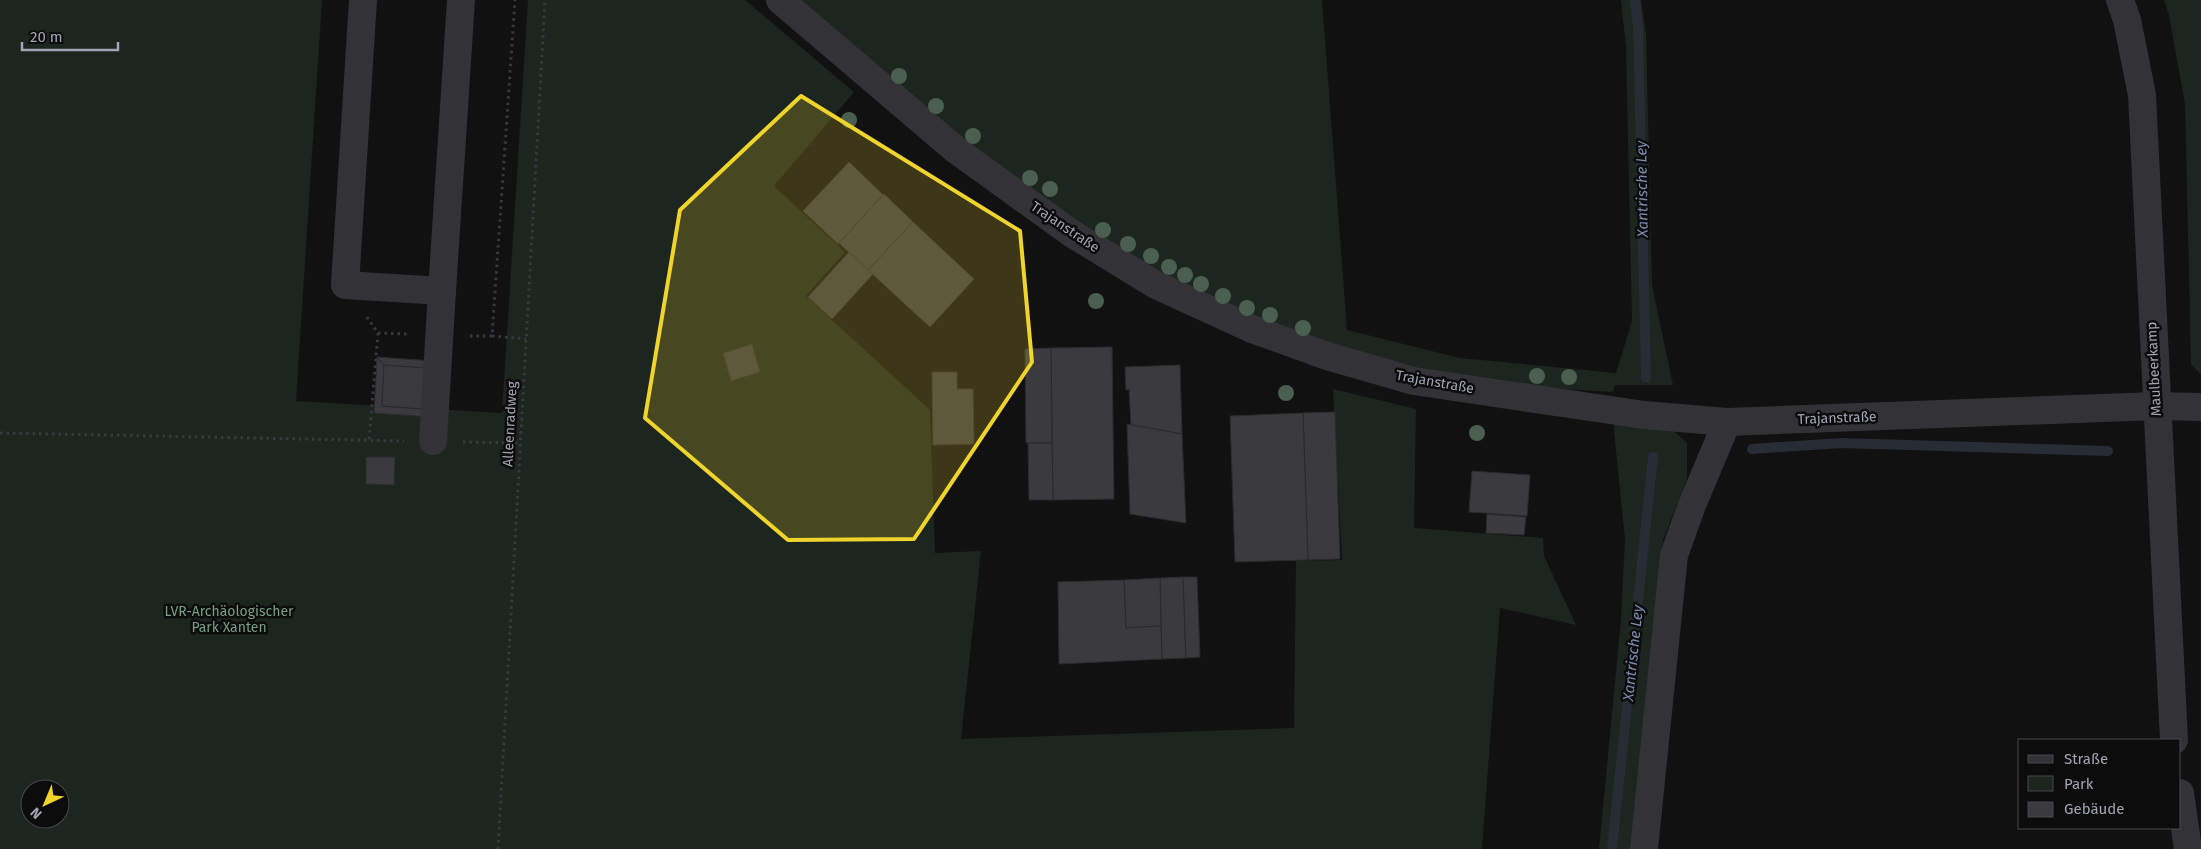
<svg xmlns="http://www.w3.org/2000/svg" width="2201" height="849" font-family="'Fira Sans',sans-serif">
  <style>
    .green { fill: #1d251f; fill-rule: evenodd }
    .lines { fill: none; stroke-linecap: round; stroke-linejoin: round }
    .stream { stroke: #272c35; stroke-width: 10 }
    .building { fill: #3b3b3f; stroke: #2b2b2e }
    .path { stroke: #38383e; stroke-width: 3; stroke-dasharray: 2.5 4; stroke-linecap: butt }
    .minor { stroke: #323237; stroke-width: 28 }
    .tree { fill: #4a5f50 }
    .marked { fill: #efd42c; fill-opacity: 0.2; stroke: #efd42c; stroke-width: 4; stroke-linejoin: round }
    .labels { text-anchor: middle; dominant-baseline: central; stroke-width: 5; stroke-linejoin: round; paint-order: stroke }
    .street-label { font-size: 14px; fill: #a2a4b3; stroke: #0c0c0d }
    .park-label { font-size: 14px; fill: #799e82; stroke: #0c0c0d }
    .water-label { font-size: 15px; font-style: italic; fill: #798bae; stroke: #0c0c0d }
  </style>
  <rect width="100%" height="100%" fill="#111112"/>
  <g class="green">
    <path d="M0 0H322L296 401 502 413 528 0H745L854 92 774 186 845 252 806 296 930 410 935 553 981 551 961 739 1294 728 1296 561 1342 560 1333 389 1416 409 1414 528 1543 538 1544 556 1576 625 1500 608 1482 849H0ZM30 789H60V819H30Z"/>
    <path d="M797 0H1322L1347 330 1460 358 1616 373 1632 321 1626 47 1621 0H1641L1646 33 1652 285 1673 385H1615L1613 392 1531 387 1444 376 1315 342 1194 294 1085 232 956 134Z"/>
    <path d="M2164 0H2201V375L2191 364 2185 104 2169 15Z"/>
    <path d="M1613 420 1667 425 1687 443V479L1663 540 1631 849H1599L1621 620 1625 539Z"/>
  </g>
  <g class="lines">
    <g class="stream">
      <path d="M1635 0 1638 27 1646 378"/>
      <path d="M1752 449 1841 443 2108 451"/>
      <path d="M1612 849 1653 457"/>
    </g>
  </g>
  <g class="building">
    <path d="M849 162 883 195 838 244 803 211Z"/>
    <path d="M884 194 913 222 868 270 839 243Z"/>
    <path d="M913 222 974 279 930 327 868 270Z"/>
    <path d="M849 252 873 274 832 319 808 297Z"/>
    <path d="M752 344 760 372 731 381 723 353Z"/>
    <path d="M1112 347 1114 499 1053 500 1051 348Z"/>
    <path d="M1051 348 1052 443H1026L1025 349Z"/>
    <path d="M377 357 433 361 425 368 384 365Z"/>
    <path d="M377 357 384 365 382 406 423 409 429 417 374 413Z"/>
    <path d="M384 365 425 368 423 409 382 406Z"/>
    <path d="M1180 365 1182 434 1131 425 1129 389 1126 390 1125 367Z"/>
    <path d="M932 372H957V389H973L974 444 933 445Z"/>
    <path d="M1335 412 1340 559 1308 560 1303 413Z"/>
    <path d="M1303 413 1308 560 1235 562 1230 416Z"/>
    <path d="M1127 424 1182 434 1186 523 1130 514Z"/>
    <path d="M1028 443H1052L1053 500H1029Z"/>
    <path d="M366 457H395L394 485 366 484Z"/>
    <path d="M1472 471 1530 475 1527 516 1469 512Z"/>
    <path d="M1487 514 1526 517 1524 535 1486 533Z"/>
    <path d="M1183 577 1186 658 1162 659 1160 578Z"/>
    <path d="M1183 577H1197L1200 657 1186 658Z"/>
    <path d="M1160 578 1161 626 1126 628 1124 580Z"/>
    <path d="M1124 580 1126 628 1161 626 1162 659 1059 664 1058 582Z"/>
  </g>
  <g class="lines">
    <g class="path">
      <path d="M367 317 378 333 369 440"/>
      <path d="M378 333 409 334"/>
      <path d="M470 336H492L515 0"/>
      <path d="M492 336 526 339"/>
      <path d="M0 433 404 441"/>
      <path d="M463 442 520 443"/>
      <path d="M498 849 545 0"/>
    </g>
    <g class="minor">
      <path d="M363 0 345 285 442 291 461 0"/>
      <path d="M780 0 956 150 1071 233 1156 285 1252 329 1327 356 1414 381 1644 415 1727 422 2156 406 2201 407"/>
      <path d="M2120 0 2127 20 2142 95 2174 740"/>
      <path d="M433 441 442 291"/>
      <path d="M2180 793 2188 849"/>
      <path d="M1644 849 1674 555 1692 505 1727 422"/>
    </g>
  </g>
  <g class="tree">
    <circle cx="899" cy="76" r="8"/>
    <circle cx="936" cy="106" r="8"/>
    <circle cx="849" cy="120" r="8"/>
    <circle cx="973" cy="136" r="8"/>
    <circle cx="1030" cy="178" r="8"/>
    <circle cx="1050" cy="189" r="8"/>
    <circle cx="1103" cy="230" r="8"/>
    <circle cx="1128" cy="244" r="8"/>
    <circle cx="1151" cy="256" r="8"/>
    <circle cx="1169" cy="267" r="8"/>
    <circle cx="1185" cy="275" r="8"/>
    <circle cx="1201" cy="284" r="8"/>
    <circle cx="1223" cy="296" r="8"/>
    <circle cx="1096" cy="301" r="8"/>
    <circle cx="1247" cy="308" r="8"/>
    <circle cx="1270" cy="315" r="8"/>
    <circle cx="1303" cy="328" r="8"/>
    <circle cx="1537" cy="376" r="8"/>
    <circle cx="1569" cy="377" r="8"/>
    <circle cx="1286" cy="393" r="8"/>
    <circle cx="1477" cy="433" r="8"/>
  </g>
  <path class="marked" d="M801 96 1020 231 1032 362 914 539 788 540 645 418 680 210Z"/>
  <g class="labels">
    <g class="street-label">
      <text transform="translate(1065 227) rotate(34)">Trajanstraße</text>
      <text transform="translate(2154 369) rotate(-93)">Maulbeerkamp</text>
      <text transform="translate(1435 382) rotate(10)">Trajanstraße</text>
      <text transform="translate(1837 418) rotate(-2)">Trajanstraße</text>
      <text transform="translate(510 424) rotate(-87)">Alleenradweg</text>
    </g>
    <g class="park-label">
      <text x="229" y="611">LVR-Archäologischer<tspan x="229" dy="16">Park Xanten</tspan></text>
    </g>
    <g class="water-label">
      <text transform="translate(1642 189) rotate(-91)">Xantrische Ley</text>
      <text transform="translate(1633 653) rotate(-84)">Xantrische Ley</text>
    </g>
  </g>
  <rect x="2018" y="739" width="162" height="90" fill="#0c0c0d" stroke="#48494f"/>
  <rect x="2028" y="755" width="25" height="8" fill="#323237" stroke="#48494f"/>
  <text x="2064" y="764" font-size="15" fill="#a2a4b3">Straße</text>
  <rect x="2028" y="776" width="25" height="15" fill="#1d251f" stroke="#48494f"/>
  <text x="2064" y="789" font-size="15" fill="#a2a4b3">Park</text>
  <rect x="2028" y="802" width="25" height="15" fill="#3b3b3f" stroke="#48494f"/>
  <text x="2064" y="814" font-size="15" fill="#a2a4b3">Gebäude</text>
  <g transform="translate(45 804) rotate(224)"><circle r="24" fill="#0c0c0d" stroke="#48494f"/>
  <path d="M0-4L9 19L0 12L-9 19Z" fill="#efd42c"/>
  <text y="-8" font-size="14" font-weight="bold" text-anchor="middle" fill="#a2a4b3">N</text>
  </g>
  <path d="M22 42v8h96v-8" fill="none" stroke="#a2a4b3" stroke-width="2.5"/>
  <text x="30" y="42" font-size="15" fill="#a2a4b3" stroke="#0c0c0d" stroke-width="4" paint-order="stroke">20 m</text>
</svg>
